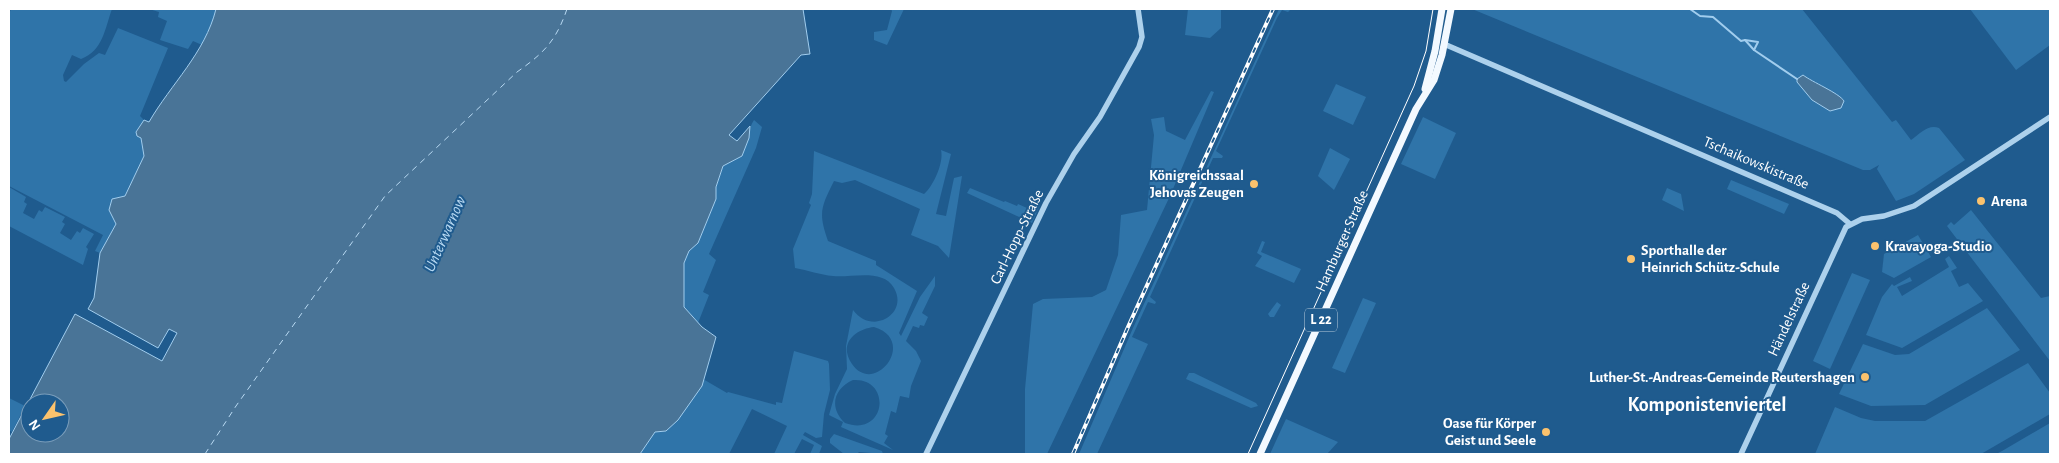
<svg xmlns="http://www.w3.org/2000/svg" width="2059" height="463" font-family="'Alegreya Sans',sans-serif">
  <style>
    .green { fill: #2f74a9; fill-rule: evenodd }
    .water { fill: #497497; stroke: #a1cdee; fill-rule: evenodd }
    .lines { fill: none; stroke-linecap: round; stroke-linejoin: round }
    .stream { stroke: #a1cdee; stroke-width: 2 }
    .ferry { stroke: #b9daf3; stroke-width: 1; stroke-dasharray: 6 5; stroke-linecap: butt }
    .tertiary { stroke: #add1ec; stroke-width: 5.5 }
    .primary { stroke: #f3f9ff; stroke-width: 7 }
    .tram { stroke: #fff; stroke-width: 1 }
    .rail-casing { stroke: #fff; stroke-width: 4 }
    .rail { stroke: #1f5b8e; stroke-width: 2; stroke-dasharray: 5.5; stroke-linecap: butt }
    .poi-dot { fill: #fbc26d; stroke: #1f5b8e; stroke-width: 2 }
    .labels { text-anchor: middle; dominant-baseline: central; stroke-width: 4; stroke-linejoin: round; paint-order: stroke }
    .shield { fill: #1f5b8e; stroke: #bccedd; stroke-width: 1 }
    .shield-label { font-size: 14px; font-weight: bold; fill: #fff }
    .street-label { font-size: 15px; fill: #fff; stroke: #1f5b8e }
    .poi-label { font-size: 15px; font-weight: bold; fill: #fff; stroke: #1f5b8e; text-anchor: end }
    .water-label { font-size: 16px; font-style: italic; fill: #b9daf3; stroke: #1f5b8e }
    .district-label { font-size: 20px; font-weight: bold; fill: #fff; stroke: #1f5b8e }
  </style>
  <rect width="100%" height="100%" fill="#1f5b8e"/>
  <g class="green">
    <path d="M11 9H112C105 28 103 51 81 59L72 55 63 75 64 81 66 82 84 64 99 53 105 55 118 28 168 48 140 116 144 120 136 132 141 138 144 156 125 196 109 210 116 224 100 253 95 251 103 235 9 186V14Z"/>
    <path d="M149 9H216L210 31 202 45 193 41 188 49 160 40 167 21 158 17 159 12Z"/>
    <path d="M891 9H904L887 45 874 40V32L887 30 892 11Z"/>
    <path d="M1188 9H1221V28L1210 38 1185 35Z"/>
    <path d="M1279 9 1290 10 1288 12 1282 10 1277 18 1216 151 1223 156 1222 158H1213L1150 297 1156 302 1155 304 1148 302 1132 337 1148 344 1097 454H1079L1133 328Z"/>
    <path d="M1472 9H1802L1892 122 1896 120 1911 140C1920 134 1928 124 1939 128L1965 160 1914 194 1896 201 1877 169 1879 165 1870 170H1863Z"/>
    <path d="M1970 9H2050V45L2016 70Z"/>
    <path d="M1336 84 1366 97 1353 125 1323 111Z"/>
    <path d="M1211 91 1214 92 1170 196 1047 454H1025V389L1033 304 1043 299 1092 297 1106 290 1118 255 1121 215 1147 210 1154 135 1151 119 1164 117 1166 131 1185 140Z"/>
    <path d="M1423 117 1456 133 1435 179 1401 164Z"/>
    <path d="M754 120 762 127 756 148 709 254 716 260 703 292 709 295 698 323 684 307V263L689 251 698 243 716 199V187L723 166 742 156C747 145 748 128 754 120Z"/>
    <path d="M1330 148 1350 159 1334 190 1318 176Z"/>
    <path d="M941 150 951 154 936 214 946 216 954 178 962 176 949 258 938 246 911 235 920 209 855 180 842 183 834 181C821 207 818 213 828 241L876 261V265L917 291 899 333 901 336 920 297 935 276V286L922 313 928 317 924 326 920 325 919 328 913 326 906 341 916 351 921 361 911 386 909 398 900 396 896 413 891 411 885 434 888 436 884 443 893 450 841 427 843 422 829 415 835 394 847 369 846 346 853 310C872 336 909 314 894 288 883 268 851 278 833 276 820 275 808 270 795 268L793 249 811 205 809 203 812 194 814 151 924 194C934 185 944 162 941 150ZM874 327C918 340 875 397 852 364 838 344 855 329 874 327ZM853 380C892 377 887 438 845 423 829 408 833 389 853 380Z"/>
    <path d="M1731 180 1789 204 1784 214 1727 189Z"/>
    <path d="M9 187 26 197 24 202 27 204 23 213 34 219 39 210 42 212 45 207 65 217 62 222 65 224 60 233 71 240 77 231 80 233 83 228 94 234 86 247 88 249 83 265 9 226Z"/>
    <path d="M970 188 1004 202 1005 201 1017 206 1018 204 1027 208 1025 212 1029 214 1035 203 1040 205 1032 223 967 193Z"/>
    <path d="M1667 188 1681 194 1684 211 1662 200Z"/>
    <path d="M1971 210 2041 298 2050 296V361L1947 226 1951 222 1954 225Z"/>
    <path d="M1918 235 1931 257 1894 278 1882 272 1884 254Z"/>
    <path d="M1262 241 1265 242 1261 252 1301 269 1294 283 1255 266 1262 256 1257 253Z"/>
    <path d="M1949 256 1957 268 1951 271 1959 287 1968 283 1983 301 1902 348 1866 335 1882 297 1892 284 1894 286 1910 277 1912 281 1897 287 1902 296 1949 267 1945 259Z"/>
    <path d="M1852 273 1870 280 1830 369 1813 361Z"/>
    <path d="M1363 298 1376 303 1345 373 1332 368Z"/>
    <path d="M1277 302 1281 305 1274 317H1270L1268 314Z"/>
    <path d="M1987 308 2020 350 1925 405 1871 406 1839 394 1863 344 1895 355 1909 354Z"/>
    <path d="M794 351 828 361 829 364 830 390 824 414 822 437 816 438 805 432 803 435 822 446 819 454H810L814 445 802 439 794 454H774L787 426 752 409 729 454H640L655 432 666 431 702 386 703 379 727 393 728 392 776 405V402L782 403Z"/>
    <path d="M2028 363 2050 393V414L1981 454H1815L1835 407 1861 418 1875 421H1925Z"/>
    <path d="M1189 373H1194L1256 403 1258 406 1251 408 1186 379Z"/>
    <path d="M9 398 25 406 12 432 9 430Z"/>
    <path d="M1286 419 1338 442 1327 454H1270Z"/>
    <path d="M2050 423V454H1996L2002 451Z"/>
    <path d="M834 434 882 451 883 454 859 452 857 454H844L830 443V439Z"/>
  </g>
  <g class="water">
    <path d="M216 9H803L810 54 801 55 729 135 737 141 750 126 749 138 742 156 723 166 716 187V199L698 243 689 251 684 263V307L702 327 716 337 702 386 678 420 666 431 655 432 640 454H9V439L75 314 162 361 177 333 169 329 158 348 88 309 94 298 100 253 116 224 109 210 112 199 125 196 144 156 141 138 137 136 136 132 144 120 149 122C171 84 205 53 216 9ZM30 403H60V433H30Z"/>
    <path d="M1803 75C1812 82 1839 93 1844 101L1841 108 1830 111 1812 100 1797 82V79Z"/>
  </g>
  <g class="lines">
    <g class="stream">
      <path d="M1690 9 1700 16 1713 17 1741 41 1745 40 1754 50 1797 79"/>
      <path d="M1745 40 1758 42 1754 50"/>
    </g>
    <path class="ferry" d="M205 454 236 406 385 196 517 72C544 53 556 41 567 9"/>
    <g class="tertiary">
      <path d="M1444 44 1837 213 1850 224"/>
      <path d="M926 454 1046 203 1074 154 1100 117 1139 47 1142 37 1138 9"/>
      <path d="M1741 454 1846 227 1862 219 1884 216 1914 206 2050 117"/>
    </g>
    <g class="primary">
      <path d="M1425 89 1435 51 1442 9"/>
      <path d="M1260 454 1416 109 1434 80 1442 55 1451 9"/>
    </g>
    <path class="tram" d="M1248 454 1414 86 1426 51 1433 9"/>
    <g class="rail-casing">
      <path id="rail" d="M1073 454 1128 327 1273 9"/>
    </g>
    <use href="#rail" class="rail"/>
  </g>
  <g class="poi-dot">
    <circle cx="1254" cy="184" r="5"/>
    <circle cx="1981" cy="201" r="5"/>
    <circle cx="1875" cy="246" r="5"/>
    <circle cx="1631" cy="259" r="5"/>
    <circle cx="1865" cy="377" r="5"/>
    <circle cx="1546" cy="432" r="5"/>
  </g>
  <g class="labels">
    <rect class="shield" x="1305" y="308.5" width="32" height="23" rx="4"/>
    <g class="shield-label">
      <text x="1321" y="320">L 22</text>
    </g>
    <g class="street-label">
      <text transform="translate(1756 163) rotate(23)">Tschaikowskistraße</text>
      <text transform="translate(1017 237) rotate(-64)">Carl-Hopp-Straße</text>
      <text transform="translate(1342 241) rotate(-66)">Hamburger Straße</text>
      <text transform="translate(1789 319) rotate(-65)">Händelstraße</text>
    </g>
    <g class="poi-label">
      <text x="1244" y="175">Königreichssaal<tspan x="1244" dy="17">Jehovas Zeugen</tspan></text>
      <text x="1991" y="201" text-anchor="start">Arena</text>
      <text x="1885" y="246" text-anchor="start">Kravayoga-Studio</text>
      <text x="1641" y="250" text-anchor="start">Sporthalle der<tspan x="1641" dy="17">Heinrich Schütz-Schule</tspan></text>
      <text x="1855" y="377">Luther-St.-Andreas-Gemeinde Reutershagen</text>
      <text x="1536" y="423">Oase für Körper<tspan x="1536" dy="17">Geist und Seele</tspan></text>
    </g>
    <g class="water-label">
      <text transform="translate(445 234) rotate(-66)">Unterwarnow</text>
    </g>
    <g class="district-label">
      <text x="1707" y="405">Komponistenviertel</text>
    </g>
  </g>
  <rect width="2059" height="463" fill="none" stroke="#ffffff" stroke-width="20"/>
  <g transform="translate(45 418) rotate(236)"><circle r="24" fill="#1f5b8e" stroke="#799dbb"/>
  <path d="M0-4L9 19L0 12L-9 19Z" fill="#fbc26d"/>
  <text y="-8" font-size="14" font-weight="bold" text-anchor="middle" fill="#ffffff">N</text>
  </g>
</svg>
